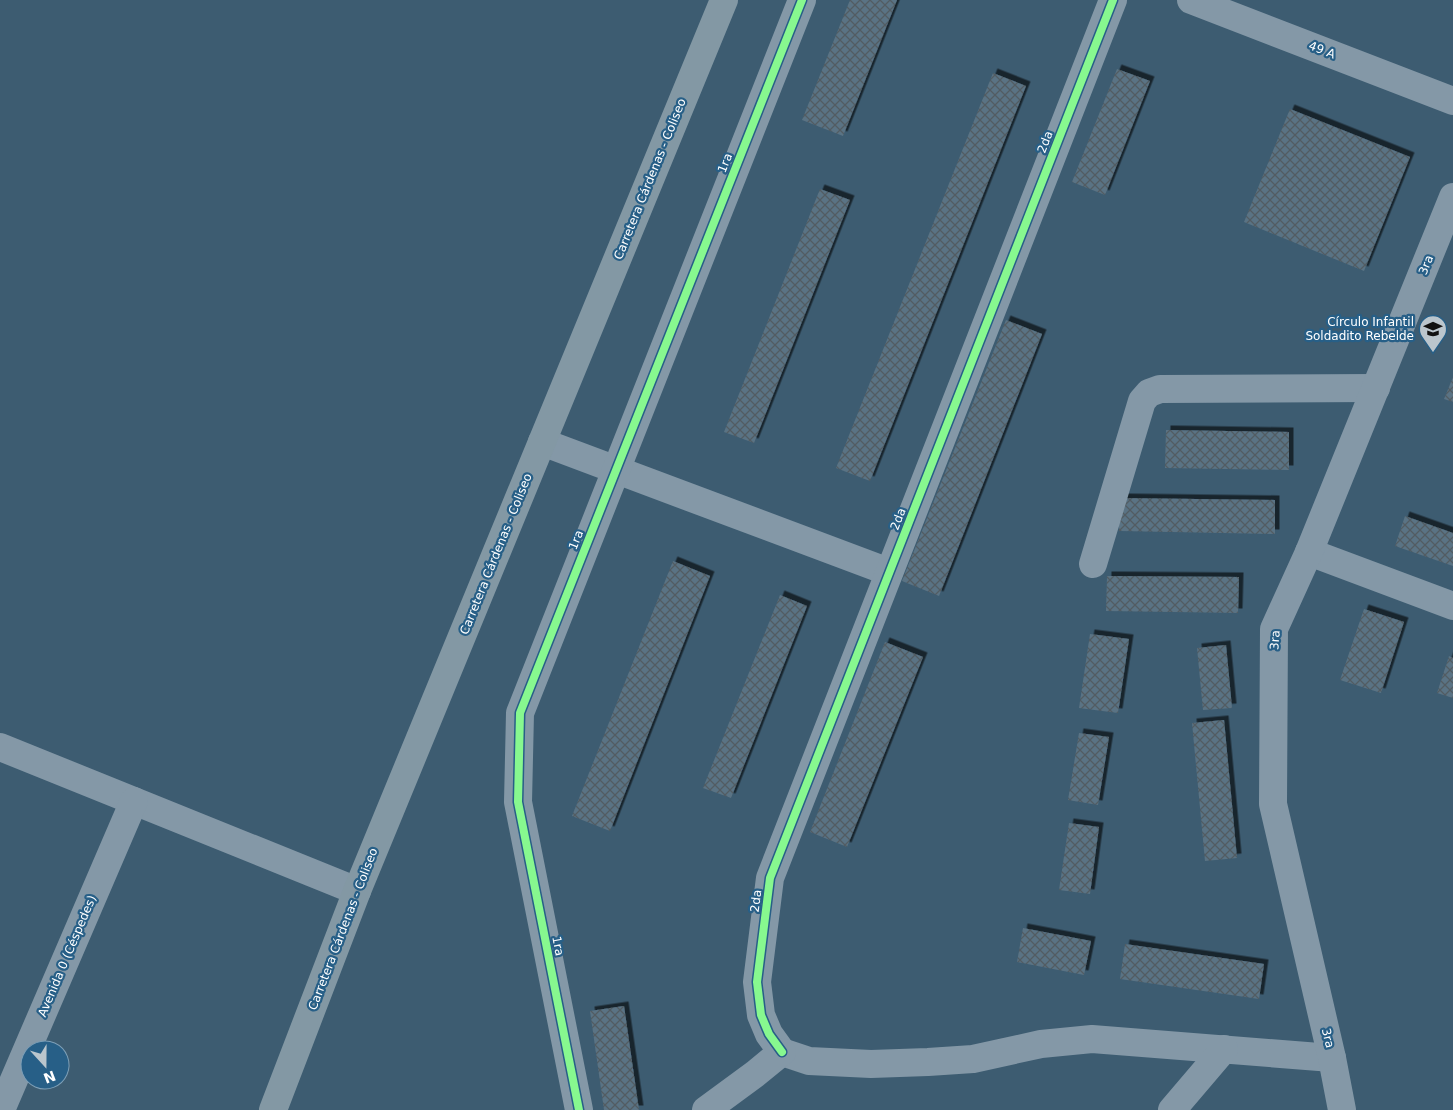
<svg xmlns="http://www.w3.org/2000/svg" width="1453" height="1110" font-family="'DejaVu Sans',sans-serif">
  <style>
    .building { fill: url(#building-cross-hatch); filter: url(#shadow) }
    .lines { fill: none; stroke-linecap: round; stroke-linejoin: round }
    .minor { stroke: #8498a7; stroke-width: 28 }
    .major { stroke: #8398a4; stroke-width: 28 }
    .cycleway-casing { stroke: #275f87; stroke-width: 11 }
    .cycleway { stroke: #87f88f; stroke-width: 8 }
    .labels { text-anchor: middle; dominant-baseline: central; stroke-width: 4.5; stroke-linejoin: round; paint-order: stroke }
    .street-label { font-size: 12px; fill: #fff; stroke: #275f87 }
    .poi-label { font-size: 12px; fill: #fff; stroke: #275f87; text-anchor: end }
  </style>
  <defs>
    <pattern id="building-cross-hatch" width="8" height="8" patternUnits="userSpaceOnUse" patternTransform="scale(1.25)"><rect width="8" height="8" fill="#5a7384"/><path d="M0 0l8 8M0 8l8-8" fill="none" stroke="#525c62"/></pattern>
    <filter id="shadow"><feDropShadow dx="4.5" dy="-4.5" stdDeviation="0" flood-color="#0009"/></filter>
  </defs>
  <rect width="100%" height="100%" fill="#3d5c71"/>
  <g class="building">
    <path d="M850 0H897L843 136 802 120Z"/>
    <path d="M1117 69 1150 81 1105 195 1072 182Z"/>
    <path d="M993 73 1026 86 870 481 836 468Z"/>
    <path d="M1290 109 1410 157 1364 271 1244 222Z"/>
    <path d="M820 189 850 200 754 443 724 432Z"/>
    <path d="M1006 320 1042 334 939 596 902 581Z"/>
    <path d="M1453 377V402L1444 399Z"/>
    <path d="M1166 430 1289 432V470L1165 468Z"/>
    <path d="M1119 498 1275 500V534L1119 531Z"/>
    <path d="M1405 516 1453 533V566L1395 546Z"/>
    <path d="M673 561 710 576 610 831 572 816Z"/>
    <path d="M1107 576 1239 577 1238 613 1106 611Z"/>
    <path d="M780 595 807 606 731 798 703 788Z"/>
    <path d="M1364 609 1404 622 1381 693 1340 680Z"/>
    <path d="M1090 634 1129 639 1118 713 1079 708Z"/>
    <path d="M885 642 923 657 847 847 810 832Z"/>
    <path d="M1226 645 1232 708 1203 710 1197 648Z"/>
    <path d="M1449 656 1453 658V698L1437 693Z"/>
    <path d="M1224 720 1237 858 1205 861 1192 723Z"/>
    <path d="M1079 733 1109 737 1098 805 1068 800Z"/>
    <path d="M1069 823 1099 827 1090 894 1059 890Z"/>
    <path d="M1023 928 1091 941 1084 975 1017 962Z"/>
    <path d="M1125 944 1264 964 1259 999 1120 979Z"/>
    <path d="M624 1006 639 1110H604L590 1011Z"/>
  </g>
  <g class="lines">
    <g class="minor">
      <path d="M1191 0 1453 101"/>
      <path d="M542 442 889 572"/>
      <path d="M1309 552 1453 606"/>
      <path d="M1093 564 1142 401 1149 393 1160 389 1376 388"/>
      <path d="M0 747 357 891"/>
      <path d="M782 1052 769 1034 761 1015 757 982 770 878 1113 0"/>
      <path d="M782 1052 809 1061 871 1064 928 1062 973 1059 1041 1044 1092 1039 1332 1058"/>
      <path d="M1 1110 134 801"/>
      <path d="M579 1110 518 802 520 713 802 0"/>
      <path d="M706 1110 755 1074 782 1052"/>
      <path d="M1172 1110 1224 1049"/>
      <path d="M1342 1110 1332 1058 1273 804 1274 629 1309 552 1453 197"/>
    </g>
    <path class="major" d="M273 1110 357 891 724 0"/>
    <g class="cycleway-casing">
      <g id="cycleway">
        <path d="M782 1052 769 1034 761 1015 757 982 770 878 1113 0"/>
        <path d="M579 1110 518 802 520 713 802 0"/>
      </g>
    </g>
    <use href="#cycleway" class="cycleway"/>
  </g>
  <defs>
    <g id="school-pin" transform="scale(1.4375)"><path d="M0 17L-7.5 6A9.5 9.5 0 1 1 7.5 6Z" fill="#bbc6cd" stroke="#275f87"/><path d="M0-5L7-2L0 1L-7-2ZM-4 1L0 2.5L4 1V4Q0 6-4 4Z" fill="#111"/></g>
  </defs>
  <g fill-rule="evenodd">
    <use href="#school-pin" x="1433" y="329"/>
  </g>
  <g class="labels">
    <g class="street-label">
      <text transform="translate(1322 50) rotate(21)">49 A</text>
      <text transform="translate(1045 142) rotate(-69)">2da</text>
      <text transform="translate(725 163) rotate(-68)">1ra</text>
      <text transform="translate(650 179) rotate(-68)">Carretera Cárdenas - Coliseo</text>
      <text transform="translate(1426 265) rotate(-68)">3ra</text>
      <text transform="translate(898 519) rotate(-69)">2da</text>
      <text transform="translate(576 540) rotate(-68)">1ra</text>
      <text transform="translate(496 554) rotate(-68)">Carretera Cárdenas - Coliseo</text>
      <text transform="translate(1275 640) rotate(-86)">3ra</text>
      <text transform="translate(756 901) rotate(-83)">2da</text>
      <text transform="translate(343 929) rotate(-69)">Carretera Cárdenas - Coliseo</text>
      <text transform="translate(558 946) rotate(79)">1ra</text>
      <text transform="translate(67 956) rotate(-67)">Avenida 0 (Céspedes)</text>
      <text transform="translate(1328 1038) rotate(77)">3ra</text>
    </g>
    <g class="poi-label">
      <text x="1414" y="322">Círculo Infantil<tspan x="1414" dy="14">Soldadito Rebelde</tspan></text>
    </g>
  </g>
  <g transform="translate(45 1065) rotate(159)"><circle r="24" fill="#275f87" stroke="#7d9fb7"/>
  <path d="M0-4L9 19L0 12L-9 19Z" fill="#bbc6cd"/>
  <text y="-8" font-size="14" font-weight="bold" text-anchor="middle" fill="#ffffff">N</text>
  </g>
</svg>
